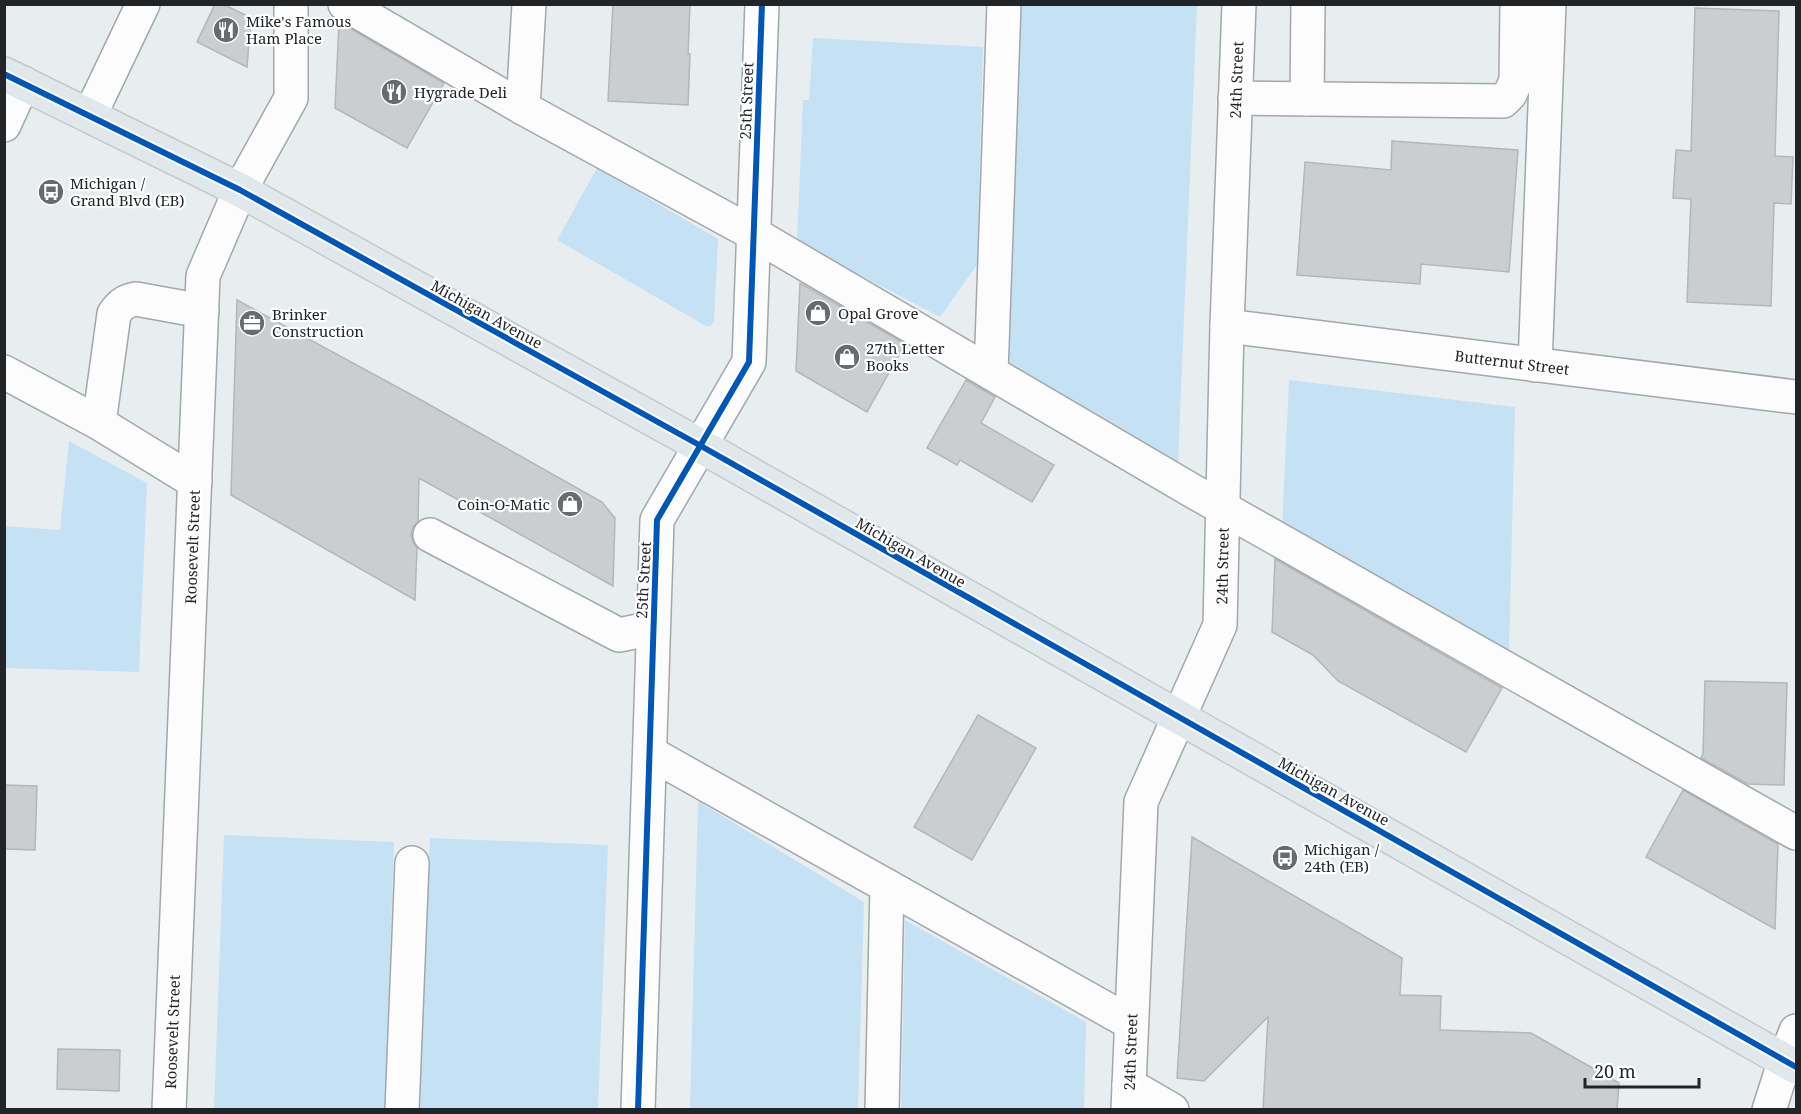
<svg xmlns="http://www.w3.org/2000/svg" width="1801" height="1114" font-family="'Noto Serif',serif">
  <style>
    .green { fill: #c5e2f4 }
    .building { fill: #caced0; stroke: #b3b7b9; stroke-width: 1.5 }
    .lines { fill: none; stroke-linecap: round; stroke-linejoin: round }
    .minor-casing { stroke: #a3a7a9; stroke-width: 36 }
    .major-casing { stroke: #c6c9ca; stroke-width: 36 }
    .minor { stroke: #fcfcfd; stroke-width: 33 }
    .major { stroke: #e1e8ec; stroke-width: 33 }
    .cycleway-casing { stroke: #fff; stroke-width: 10 }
    .cycleway { stroke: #0057b8; stroke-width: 6 }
    .labels { text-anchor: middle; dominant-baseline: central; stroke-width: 4.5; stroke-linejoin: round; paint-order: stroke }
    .poi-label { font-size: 15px; fill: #212527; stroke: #fff; text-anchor: start }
    .street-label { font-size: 15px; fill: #212527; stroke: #fff }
  </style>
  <rect width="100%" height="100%" fill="#e8edf0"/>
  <g class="green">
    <path d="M1020 5H1197L1178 463 1007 366Z"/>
    <path d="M813 38 983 47 977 265 940 317 797 242 803 100H809Z"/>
    <path d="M597 168 718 239 714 322 710 326H706L557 240Z"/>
    <path d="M1289 380 1515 407 1509 654 1282 528Z"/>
    <path d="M69 441 147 483 139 672 5 668V526L60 530Z"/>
    <path d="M698 801 864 902 858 1109H690Z"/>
    <path d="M224 835 394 842 385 1109H214Z"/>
    <path d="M430 838 608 845 598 1109H419Z"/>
    <path d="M905 920 1086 1022 1084 1109H901Z"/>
  </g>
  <g class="building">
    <path d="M215 4H223L251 18 247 67 197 42Z"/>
    <path d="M613 4H690L688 54H690L688 105 608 101Z"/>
    <path d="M1695 8 1779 11 1775 156 1793 157 1791 204 1774 203 1771 306 1687 302 1691 199 1673 198 1676 150 1691 151Z"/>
    <path d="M339 22 444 83 407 148 335 108Z"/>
    <path d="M1392 141 1518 150 1509 272 1421 264 1420 284 1297 275 1305 162 1391 170Z"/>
    <path d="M800 283 905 344 867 412 796 371Z"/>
    <path d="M237 300 421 400 602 502 615 518 613 586 419 478 418 522 413 527 411 535 414 544 417 548 415 600 231 495Z"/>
    <path d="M966 380 995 397 981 423 1054 465 1032 502 960 460 957 465 927 448Z"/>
    <path d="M1275 559 1502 688 1466 752 1338 681 1313 655 1272 632Z"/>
    <path d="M1705 681 1787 683 1784 785 1748 784 1701 758 1703 754Z"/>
    <path d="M978 715 1036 748 972 860 914 827Z"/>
    <path d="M4 785 37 786 35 850 4 849Z"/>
    <path d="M1683 790 1778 844 1775 929 1646 857Z"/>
    <path d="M1192 837 1402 958 1400 995 1441 996 1440 1030 1531 1033 1619 1083 1617 1110H1263L1268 1017 1204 1081 1177 1078Z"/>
    <path d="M58 1049 120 1050 119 1091 57 1089Z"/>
  </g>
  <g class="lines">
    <g class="minor-casing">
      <g id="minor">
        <path d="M345 4 523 108 754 234 1191 490 1796 833"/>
        <path d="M1235 98 1503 101 1510 94 1516 81 1517 4"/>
        <path d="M1307 99 1308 4"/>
        <path d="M523 108 529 4"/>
        <path d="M90 115 143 4"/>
        <path d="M4 125 23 83"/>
        <path d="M1227 326 1796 397"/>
        <path d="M1535 365 1549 4"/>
        <path d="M4 372 99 423 195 482"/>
        <path d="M991 373 1004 4"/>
        <path d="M99 423 114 314C120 305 125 301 136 299L202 311"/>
        <path d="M430 535 619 635 653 628"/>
        <path d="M650 753 1131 1023"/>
        <path d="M1129 1085 1172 1110"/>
        <path d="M169 1110 203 276 240 190 291 98V4"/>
        <path d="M402 1110 412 863"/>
        <path d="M638 1110 657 520 749 362 762 4"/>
        <path d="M882 1110 887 886"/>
        <path d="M1128 1110 1141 802 1220 625 1227 326 1239 4"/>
        <path d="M1769 1110 1785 1060 1796 1031"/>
      </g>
    </g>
    <g class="major-casing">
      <path id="major" d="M4 74 240 190 701 446 1796 1067"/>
    </g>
    <use href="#minor" class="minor"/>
    <use href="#major" class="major"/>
    <g class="cycleway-casing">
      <g id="cycleway">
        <path d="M4 74 240 190 701 446 1796 1067"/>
        <path d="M638 1110 657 520 749 362 762 4"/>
      </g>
    </g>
    <use href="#cycleway" class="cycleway"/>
  </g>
  <defs>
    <g id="restaurant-disc" transform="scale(1.35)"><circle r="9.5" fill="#676b6d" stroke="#fff"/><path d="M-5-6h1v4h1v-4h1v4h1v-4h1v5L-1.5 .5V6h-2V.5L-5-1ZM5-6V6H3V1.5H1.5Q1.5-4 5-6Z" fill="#fff"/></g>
    <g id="bus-disc" transform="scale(1.35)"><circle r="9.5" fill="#676b6d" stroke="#fff"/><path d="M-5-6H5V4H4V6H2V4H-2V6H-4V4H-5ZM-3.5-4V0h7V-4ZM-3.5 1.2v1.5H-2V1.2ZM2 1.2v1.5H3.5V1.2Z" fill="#fff"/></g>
    <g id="shop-disc" transform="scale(1.35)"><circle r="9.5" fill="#676b6d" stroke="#fff"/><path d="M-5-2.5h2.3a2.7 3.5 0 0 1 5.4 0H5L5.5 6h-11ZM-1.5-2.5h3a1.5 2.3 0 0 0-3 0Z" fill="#fff"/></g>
    <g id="office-disc" transform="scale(1.35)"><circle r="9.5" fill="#676b6d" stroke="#fff"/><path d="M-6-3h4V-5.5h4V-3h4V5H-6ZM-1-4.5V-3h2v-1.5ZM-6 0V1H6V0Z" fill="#fff"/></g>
  </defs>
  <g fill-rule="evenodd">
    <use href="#restaurant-disc" x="226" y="30"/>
    <use href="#restaurant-disc" x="394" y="92"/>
    <use href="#bus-disc" x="51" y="192"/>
    <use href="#shop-disc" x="818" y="313"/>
    <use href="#office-disc" x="252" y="323"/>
    <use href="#shop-disc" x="847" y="357"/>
    <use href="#shop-disc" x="570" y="504"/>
    <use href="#bus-disc" x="1285" y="858"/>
  </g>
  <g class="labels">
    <g class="poi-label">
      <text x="246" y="21">Mike's Famous<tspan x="246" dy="17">Ham Place</tspan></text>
      <text x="414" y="92">Hygrade Deli</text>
      <text x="70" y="183">Michigan /<tspan x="70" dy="17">Grand Blvd (EB)</tspan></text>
      <text x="838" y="313">Opal Grove</text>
      <text x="272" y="314">Brinker<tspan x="272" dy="17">Construction</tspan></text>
      <text x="866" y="348">27th Letter<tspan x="866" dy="17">Books</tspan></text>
      <text x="550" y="504" text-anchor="end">Coin-O-Matic</text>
      <text x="1304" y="849">Michigan /<tspan x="1304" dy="17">24th (EB)</tspan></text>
    </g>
    <g class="street-label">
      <text transform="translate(1236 80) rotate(-88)">24th Street</text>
      <text transform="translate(746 101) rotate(-88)">25th Street</text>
      <text transform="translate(487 314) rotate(29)">Michigan Avenue</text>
      <text transform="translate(1512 362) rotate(7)">Butternut Street</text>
      <text transform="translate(192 547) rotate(-88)">Roosevelt Street</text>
      <text transform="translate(911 552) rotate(30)">Michigan Avenue</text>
      <text transform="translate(1222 566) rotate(-89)">24th Street</text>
      <text transform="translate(643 580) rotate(-87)">25th Street</text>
      <text transform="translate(1334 791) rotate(29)">Michigan Avenue</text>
      <text transform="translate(172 1032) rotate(-88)">Roosevelt Street</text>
      <text transform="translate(1130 1052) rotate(-88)">24th Street</text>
    </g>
  </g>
  <rect width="1801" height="1114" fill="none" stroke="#212527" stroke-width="12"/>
  <path d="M1585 1078v9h114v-9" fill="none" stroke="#212527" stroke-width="3"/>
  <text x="1594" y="1078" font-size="18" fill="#212527" stroke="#ffffff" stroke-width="4.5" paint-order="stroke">20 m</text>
</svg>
